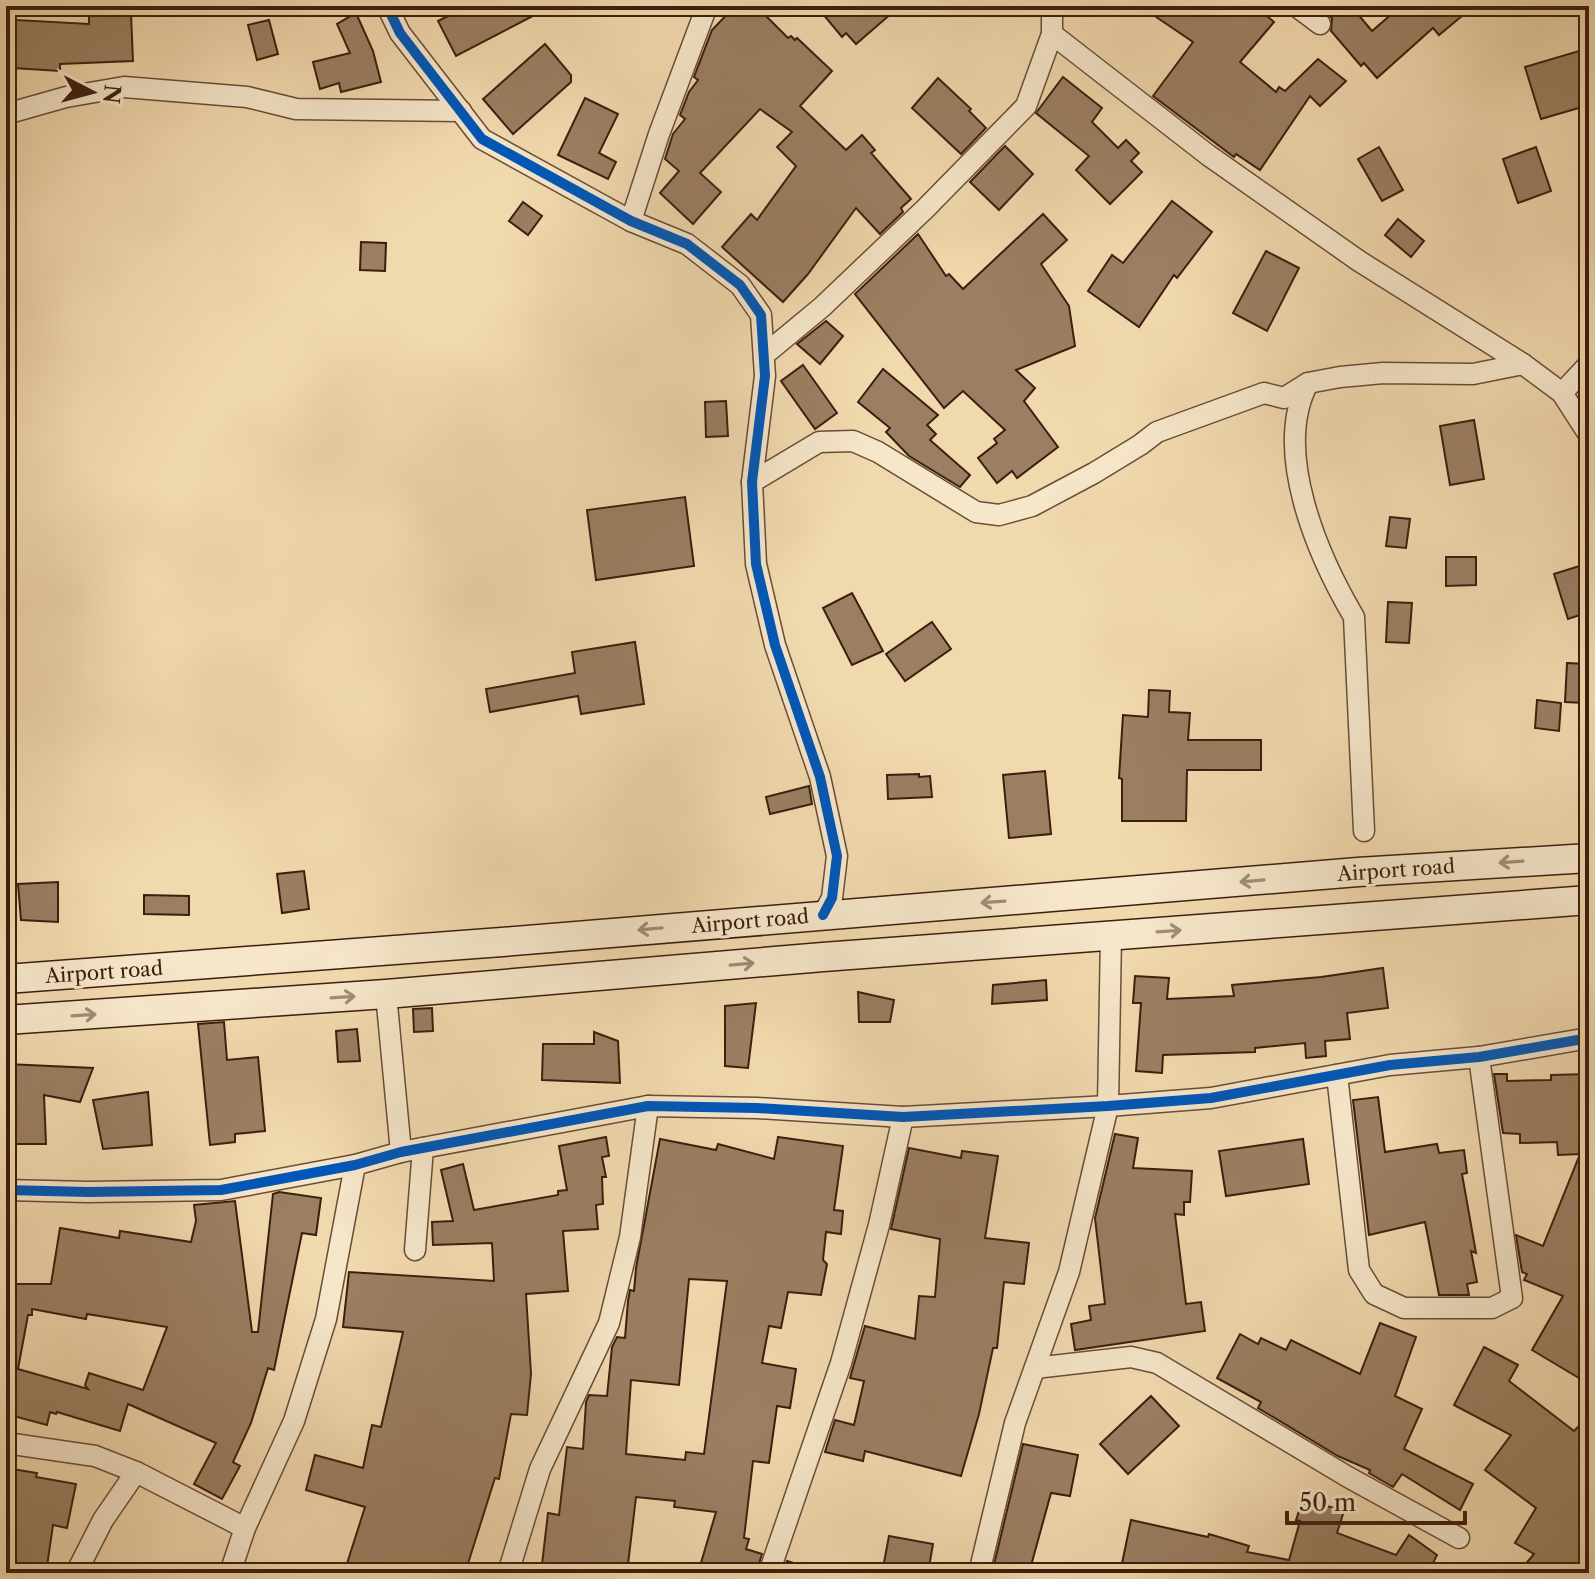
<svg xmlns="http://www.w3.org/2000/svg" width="1595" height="1579" font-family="'Libre Caslon Text',serif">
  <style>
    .building { fill: #9a7f62; stroke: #3c1e0f; stroke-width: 2; fill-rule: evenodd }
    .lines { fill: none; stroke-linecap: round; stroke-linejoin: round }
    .street-casing { stroke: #694d37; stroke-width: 23 }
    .secondary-casing { stroke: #3c1e0f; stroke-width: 31 }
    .street { stroke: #f6e6ca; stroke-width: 20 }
    .secondary { stroke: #f6e6ca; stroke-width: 28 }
    .cycleway-casing { stroke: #f6e6ca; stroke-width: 15 }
    .cycleway { stroke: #0057b8; stroke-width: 10 }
    .oneway { stroke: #a28c76 }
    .labels { text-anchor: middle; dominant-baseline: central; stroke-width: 6; stroke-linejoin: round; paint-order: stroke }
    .street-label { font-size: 20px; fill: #3c1e0f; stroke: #f6e6ca }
  </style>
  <rect width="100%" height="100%" fill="#f1d9ae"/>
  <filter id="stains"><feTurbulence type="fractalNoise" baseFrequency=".0025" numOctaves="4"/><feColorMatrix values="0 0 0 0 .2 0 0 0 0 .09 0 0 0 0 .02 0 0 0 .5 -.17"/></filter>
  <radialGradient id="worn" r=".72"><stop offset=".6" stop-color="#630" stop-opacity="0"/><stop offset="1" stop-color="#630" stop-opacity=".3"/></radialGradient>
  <g class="building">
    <path d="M468 6H552L456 56 438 21Z"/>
    <path d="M735 6H756L788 38 791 36 795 40 797 38 832 71 800 106 846 150 862 135 875 150 871 153 911 199 901 208 903 212 880 234 856 208 808 274 783 302 722 247 751 214 757 220 796 166 777 147 792 132 760 109 700 173 721 192 693 224 660 193 679 171 665 159 673 134 685 119 680 115 689 92 698 80 694 77 712 30Z"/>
    <path d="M832 6H900L856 44 846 33 842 37 823 14Z"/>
    <path d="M1140 6H1255L1274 22 1240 62 1276 92 1279 87 1285 91 1318 59 1346 81 1320 106 1310 96 1260 170 1236 154 1234 157 1153 96 1193 42Z"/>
    <path d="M1318 6H1351L1372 31 1401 6H1474L1439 35 1433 28 1377 78 1364 63 1361 66 1331 31 1332 18Z"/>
    <path d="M356 13 373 51 381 82 341 92 339 83 320 89 313 62 350 53 337 24Z"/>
    <path d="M131 14 133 61 60 64V71L13 68 16 20 89 24V16Z"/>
    <path d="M269 20 278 54 257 60 248 25Z"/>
    <path d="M545 44 571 75V82L513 134 483 99Z"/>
    <path d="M1589 48V105L1541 119 1525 67Z"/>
    <path d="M1063 77 1102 108 1092 122 1118 148 1126 140 1139 153 1131 161 1142 172 1110 204 1076 170 1089 156 1036 113Z"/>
    <path d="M938 78 971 109 969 111 986 128 961 154 912 108Z"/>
    <path d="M585 98 618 114 599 153 616 162 608 179 558 155Z"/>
    <path d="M1005 146 1033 174 999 210 970 182Z"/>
    <path d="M1379 147 1403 190 1382 201 1358 159Z"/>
    <path d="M1536 147 1551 191 1518 203 1503 159Z"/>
    <path d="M1172 201 1212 232 1177 278 1174 275 1139 327 1088 291 1112 255 1123 263Z"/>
    <path d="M523 202 542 216 528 235 509 221Z"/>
    <path d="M1043 214 1067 240 1041 264 1069 306 1075 346 1016 370 1035 388 1024 401 1058 447 1017 478 1012 471 997 483 978 458 997 443 994 439 1005 430 963 391 944 408 855 294 918 234 946 276 949 274 963 289Z"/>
    <path d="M1398 219 1424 241 1411 257 1385 235Z"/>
    <path d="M361 242 386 243 385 271 360 270Z"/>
    <path d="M1266 251 1299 268 1267 331 1233 313Z"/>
    <path d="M826 321 843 336 820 364 797 344Z"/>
    <path d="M803 365 837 413 815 429 781 381Z"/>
    <path d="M883 369 938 415 927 425 936 434 930 440 970 475 960 487 909 456 886 432 890 428 858 402Z"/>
    <path d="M726 401 728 436 706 437 705 402Z"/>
    <path d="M1474 420 1484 479 1450 485 1440 426Z"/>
    <path d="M685 497 694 566 596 580 587 510Z"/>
    <path d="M1390 517 1410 519 1406 548 1386 546Z"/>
    <path d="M1446 557H1476V585L1446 586Z"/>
    <path d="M1589 563V612L1568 619 1554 574Z"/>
    <path d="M852 593 883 651 852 665 823 608Z"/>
    <path d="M1388 602 1412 603 1409 643 1386 642Z"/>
    <path d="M932 622 951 649 905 681 886 654Z"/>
    <path d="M635 642 644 704 581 714 578 696 490 712 486 689 575 673 572 652Z"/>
    <path d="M1567 663 1586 664 1585 703 1565 702Z"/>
    <path d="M1149 690 1170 691 1169 712 1190 713 1188 740H1261V770H1187L1186 821H1122V779L1119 778 1123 715 1148 717Z"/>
    <path d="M1537 700 1561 703 1559 731 1535 728Z"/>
    <path d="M1045 771 1051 834 1009 838 1003 775Z"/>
    <path d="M919 774V777L930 776 932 797 888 799 887 775Z"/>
    <path d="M809 786 812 804 770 814 766 797Z"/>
    <path d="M304 871 309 909 282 913 277 874Z"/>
    <path d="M58 882V922L21 920 18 884Z"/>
    <path d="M144 895 189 896V915L144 914Z"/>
    <path d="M1383 968 1388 1008 1347 1013 1350 1039 1325 1041 1326 1056 1306 1058 1305 1043 1255 1048V1052L1163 1055 1162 1073 1136 1071 1141 1003H1133L1135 976 1169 978 1167 999 1234 996 1232 985 1321 977Z"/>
    <path d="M1046 980 1047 1000 992 1004 993 985Z"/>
    <path d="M858 992 894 1000 890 1022H859Z"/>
    <path d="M756 1003 748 1068 725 1066V1006Z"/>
    <path d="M432 1008 433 1031 414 1032 413 1009Z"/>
    <path d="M224 1022 227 1060 258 1057 265 1131 235 1134V1142L210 1145 198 1024Z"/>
    <path d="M357 1029 360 1061 338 1062 336 1031Z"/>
    <path d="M594 1032 618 1041 620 1083 542 1080 543 1044H594Z"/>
    <path d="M6 1064 93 1068 80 1102 44 1095 46 1144H6Z"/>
    <path d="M1494 1074H1507V1081L1551 1080V1075L1589 1074V1244L1579 1268 1589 1274V1384L1532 1350 1563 1296 1524 1280 1527 1274 1522 1272 1516 1235 1543 1246 1580 1154 1558 1155 1557 1142 1520 1143V1134L1503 1133Z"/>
    <path d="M148 1092 152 1145 103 1149 93 1100Z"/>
    <path d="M1378 1097 1385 1152 1437 1144 1439 1153 1464 1150 1467 1173 1462 1174 1476 1253 1471 1251 1477 1282 1467 1284 1469 1295H1439L1425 1222 1369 1235 1353 1100Z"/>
    <path d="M1115 1134 1138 1138 1133 1168 1192 1171 1190 1202H1184V1215L1175 1214 1186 1304 1201 1302 1205 1331 1075 1350 1071 1324 1091 1320 1089 1306 1105 1304 1095 1218Z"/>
    <path d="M606 1137 609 1156 602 1157 606 1177H602L603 1204 596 1205 598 1229 563 1231 568 1291 526 1294 531 1374 527 1415 511 1414 499 1479 495 1478 465 1573H344L365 1507 306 1490 315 1455 363 1468 372 1425 381 1427 403 1332 343 1327 349 1272 494 1281 492 1243 433 1245 432 1222 453 1221 441 1170 463 1164 474 1210 558 1195V1191L567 1190 559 1146Z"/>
    <path d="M778 1137 843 1146 834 1210 843 1211 841 1234 826 1232 823 1260 827 1264 821 1295 788 1292 781 1328 769 1326 762 1363 796 1369 790 1408 777 1406 769 1463 753 1461 744 1538 749 1539 746 1549 762 1554 756 1573H698L716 1512 674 1507 675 1501 636 1497 627 1573H541L548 1513 559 1515 567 1447 583 1449 586 1402 589 1395 607 1396 612 1347 617 1337 625 1338 628 1301 630 1290 634 1291 636 1268 660 1139 716 1150 718 1144 774 1159ZM689 1279 727 1281 704 1454 686 1452 685 1460 626 1454 631 1380 679 1385Z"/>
    <path d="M1303 1139 1309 1184 1226 1196 1219 1151Z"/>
    <path d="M909 1148 961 1158 962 1151 998 1156 985 1238 1029 1243 1024 1284 1004 1282 997 1348H993L979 1414 961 1476 865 1451 863 1461 825 1452 835 1420 854 1425 864 1381 850 1378 865 1326 915 1339 919 1296 935 1297 940 1239 891 1229Z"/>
    <path d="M279 1192 321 1198 316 1235 302 1233 274 1370 268 1368 251 1423 233 1462 240 1466 222 1499 194 1484 216 1443 128 1404 120 1431 57 1412 56 1414 50 1412 47 1425 6 1414V1284H51L60 1228 119 1238 120 1231 191 1242 196 1221 194 1205 235 1201 252 1332H258L273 1194ZM32 1309 86 1319 87 1314 167 1327 143 1390 89 1373 85 1385 88 1389 18 1369 28 1315H32Z"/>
    <path d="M1380 1323 1416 1337 1395 1396 1422 1409 1404 1449 1473 1484 1460 1510 1402 1474 1393 1487 1369 1473 1370 1470 1338 1456 1258 1408 1261 1402 1217 1378 1240 1334 1258 1344 1261 1338 1286 1350 1291 1340 1360 1374Z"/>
    <path d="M1484 1347 1518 1365 1509 1381 1574 1431 1580 1425 1589 1435V1573H1518L1534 1554 1515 1543 1536 1508 1485 1470 1511 1435 1454 1405Z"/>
    <path d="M1151 1396 1179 1426 1128 1474 1100 1444Z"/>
    <path d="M1023 1444 1078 1455 1070 1496 1051 1493 1029 1573H992Z"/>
    <path d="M6 1468 37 1473 36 1477 76 1484 67 1528 53 1525 46 1573H6Z"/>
    <path d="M1303 1499 1344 1511 1337 1533 1396 1555 1409 1535 1437 1555 1430 1569 1437 1573H1120L1131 1520 1208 1537 1209 1534 1249 1546 1247 1552 1289 1560 1300 1521 1296 1520Z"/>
    <path d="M889 1536 933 1544 928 1573H882Z"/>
    <path d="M787 1561 810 1568V1573H783Z"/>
  </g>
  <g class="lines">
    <g class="street-casing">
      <g id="street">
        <path d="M387 6 400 33 482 139 631 221 687 244 740 285 761 315 765 376 752 482 756 564 775 645 820 777 837 856 832 898 823 915"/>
        <path d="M1296 6 1320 24"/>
        <path d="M1052 34 1208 155 1359 261 1523 364 1562 393 1589 435"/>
        <path d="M6 114 66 97 124 87 247 97 296 109 461 111"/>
        <path d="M631 221 659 134 707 6"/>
        <path d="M764 355 822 307 925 209 1026 106 1052 34V16L1056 6"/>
        <path d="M1308 383C1272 451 1318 556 1354 617L1364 831"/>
        <path d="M1562 393 1589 364"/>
        <path d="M752 482 819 442 853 441 878 452 976 512 999 515 1032 506 1094 473 1140 445 1157 432 1264 393 1284 398 1308 383 1340 377 1383 373 1473 374 1523 364"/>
        <path d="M386 994 401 1152"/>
        <path d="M1337 1075 1359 1270 1374 1294 1404 1308H1492L1512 1298 1479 1057"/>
        <path d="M6 1190 88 1192 221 1190 355 1165 401 1152 648 1106 757 1108 903 1117 1108 1106 1211 1098 1390 1065 1479 1057 1589 1038"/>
        <path d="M415 1250 423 1148"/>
        <path d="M1035 1368 1131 1357 1157 1363 1348 1477 1459 1538"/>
        <path d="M6 1443 95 1456 136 1472 245 1528"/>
        <path d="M76 1573 103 1520 136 1472"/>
        <path d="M230 1573 245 1528 294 1421 326 1319 355 1165"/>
        <path d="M508 1573 540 1469 609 1323 630 1237 648 1106"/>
        <path d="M769 1573 841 1363 879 1225 903 1117"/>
        <path d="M979 1573 1015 1423 1069 1272 1108 1106 1111 935"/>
      </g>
    </g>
    <g class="secondary-casing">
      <g id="secondary">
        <path d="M6 979 502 942 1358 872 1589 858"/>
        <path d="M6 1020 386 994 823 957 1589 900"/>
      </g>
    </g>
    <use href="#street" class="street"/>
    <use href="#secondary" class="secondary"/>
    <g class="cycleway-casing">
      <g id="cycleway">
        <path d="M387 6 400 33 482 139 631 221 687 244 740 285 761 315 765 376 752 482 756 564 775 645 820 777 837 856 832 898 823 915"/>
        <path d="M6 1190 88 1192 221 1190 355 1165 401 1152 648 1106 757 1108 903 1117 1108 1106 1211 1098 1390 1065 1479 1057 1589 1038"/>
      </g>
    </g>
    <use href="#cycleway" class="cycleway"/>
  </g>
  <defs><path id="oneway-shaft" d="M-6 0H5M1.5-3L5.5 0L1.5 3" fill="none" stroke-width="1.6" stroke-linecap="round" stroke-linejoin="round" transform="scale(2)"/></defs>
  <g class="oneway">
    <use href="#oneway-shaft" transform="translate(1511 862) rotate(176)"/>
    <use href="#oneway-shaft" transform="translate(1252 881) rotate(175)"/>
    <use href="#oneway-shaft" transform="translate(993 902) rotate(176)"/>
    <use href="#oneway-shaft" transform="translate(650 929) rotate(175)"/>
    <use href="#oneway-shaft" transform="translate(1169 931) rotate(-4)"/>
    <use href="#oneway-shaft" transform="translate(742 964) rotate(-5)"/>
    <use href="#oneway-shaft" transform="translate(343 997) rotate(-4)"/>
    <use href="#oneway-shaft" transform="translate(84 1015) rotate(-4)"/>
  </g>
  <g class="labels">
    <g class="street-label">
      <text transform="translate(1396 870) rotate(-4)">Airport road</text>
      <text transform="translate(750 921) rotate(-5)">Airport road</text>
      <text transform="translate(104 972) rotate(-4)">Airport road</text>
    </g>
  </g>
  <rect width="1595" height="1579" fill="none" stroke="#f1d9ae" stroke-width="32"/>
  <rect x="8" y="8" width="1579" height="1563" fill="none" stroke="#3c1e0f" stroke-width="4"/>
  <rect x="16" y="16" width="1563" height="1547" fill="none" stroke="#3c1e0f" stroke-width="2"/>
  <g transform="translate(92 92) rotate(96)" stroke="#f6e6ca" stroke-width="6" paint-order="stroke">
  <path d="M0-6L14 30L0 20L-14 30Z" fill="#3c1e0f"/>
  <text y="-12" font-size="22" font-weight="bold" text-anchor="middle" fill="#3c1e0f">N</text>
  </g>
  <path d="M1287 1511v12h178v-12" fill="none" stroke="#3c1e0f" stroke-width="4"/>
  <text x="1299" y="1511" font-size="24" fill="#3c1e0f" stroke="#f6e6ca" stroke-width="6" paint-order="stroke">50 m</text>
  <rect width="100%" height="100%" filter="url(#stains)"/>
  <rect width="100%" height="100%" fill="url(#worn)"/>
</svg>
